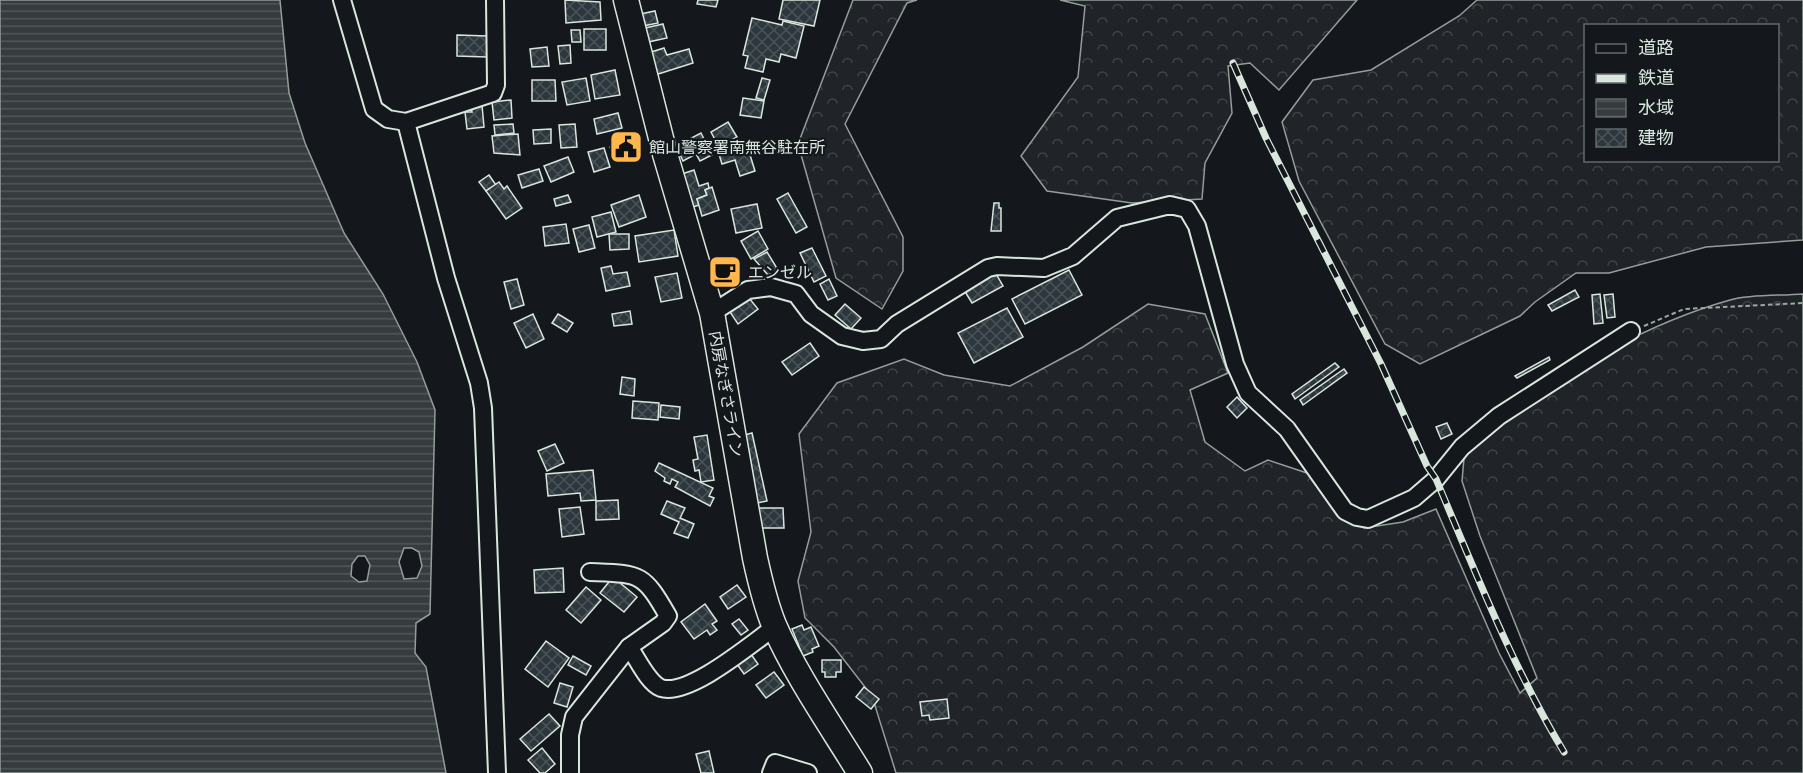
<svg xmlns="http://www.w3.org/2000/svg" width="1803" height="773" font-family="Raleway,'Noto Sans JP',sans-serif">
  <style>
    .forest { fill: url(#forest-crowns); stroke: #939e99; stroke-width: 1.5; fill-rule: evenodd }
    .water { fill: url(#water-rules); stroke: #939e99; stroke-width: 1.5; fill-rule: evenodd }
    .building { fill: url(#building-cross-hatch); stroke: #d8e6dc; stroke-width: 1.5 }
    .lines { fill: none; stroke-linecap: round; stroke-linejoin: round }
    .minor-casing { stroke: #d8e6dc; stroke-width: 20 }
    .highway-casing { stroke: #d8e6dc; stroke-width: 27 }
    .path { stroke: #9da8a2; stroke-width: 2; stroke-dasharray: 4.5 3; stroke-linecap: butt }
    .minor { stroke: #14181c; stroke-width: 16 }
    .highway { stroke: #14181c; stroke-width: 24 }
    .rail-casing { stroke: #d8e6dc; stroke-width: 7 }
    .rail { stroke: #14181c; stroke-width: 4.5; stroke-dasharray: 14; stroke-linecap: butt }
    .labels { text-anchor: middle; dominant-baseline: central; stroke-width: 4.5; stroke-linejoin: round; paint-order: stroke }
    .poi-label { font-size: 16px; fill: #d8e6dc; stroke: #14181c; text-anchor: start }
    .street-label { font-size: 16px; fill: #d8e6dc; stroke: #14181c }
  </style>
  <defs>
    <pattern id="forest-crowns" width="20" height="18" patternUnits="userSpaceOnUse" patternTransform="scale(1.5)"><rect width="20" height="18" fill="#202428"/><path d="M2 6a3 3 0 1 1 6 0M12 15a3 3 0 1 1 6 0" fill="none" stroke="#404447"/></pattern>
    <pattern id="water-rules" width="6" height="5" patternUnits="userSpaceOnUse" patternTransform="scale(1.5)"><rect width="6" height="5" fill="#363b3e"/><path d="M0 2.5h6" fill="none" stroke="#525759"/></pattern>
    <pattern id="building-cross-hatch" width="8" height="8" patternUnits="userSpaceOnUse" patternTransform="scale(1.5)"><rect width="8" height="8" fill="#2c363c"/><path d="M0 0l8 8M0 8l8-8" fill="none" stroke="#4a5358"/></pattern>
  </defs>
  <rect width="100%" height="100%" fill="#14181c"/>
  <g class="forest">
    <path d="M853 0H917L907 3 845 124 903 237V271L882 309 836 278 798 144Z"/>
    <path d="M1060 0H1357L1279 90 1250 63 1228 66 1232 113 1205 163 1202 199 1132 203 1047 191 1021 156 1078 77 1085 6Z"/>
    <path d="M1477 0H1803V240L1706 247 1609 273H1576L1535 302 1520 316 1420 364 1385 344 1299 181 1282 122 1313 80 1371 70 1459 16ZM1586 26H1778V160H1586Z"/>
    <path d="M1803 294V773H896L872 696 834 647 805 618 798 581 811 532 799 434 837 383 904 359 944 375 1010 386 1083 347 1148 304 1205 314 1228 373 1190 390 1205 442 1245 471 1268 460 1313 475 1340 513 1364 528 1403 522 1436 509 1499 653 1520 693 1537 678 1480 536 1462 481 1466 436C1550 384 1633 327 1730 300 1752 294 1780 296 1803 294Z"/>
  </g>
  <path class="water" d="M0 0H280L289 93 305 143 344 233 383 294 417 362 435 410 430 614 416 623 415 653 426 667 446 773H0ZM404 548H412L419 552 422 566 417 578 404 579 399 562ZM358 556H365L370 565 367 581 359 582 351 576 352 564Z"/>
  <g class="building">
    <path d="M565 0 600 2 601 20 566 23Z"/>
    <path d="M698 0H718L716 7 697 4Z"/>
    <path d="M783 0H820L814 26 779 19Z"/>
    <path d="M655 11 658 23 643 26 640 14Z"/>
    <path d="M752 18 782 25 783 21 804 26 796 58 781 54 779 62 766 59 763 72 745 68 748 56 743 55Z"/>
    <path d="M663 24 667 38 648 42 645 28Z"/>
    <rect x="584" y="29" width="22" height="21"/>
    <path d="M571 30H580L581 42H572Z"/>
    <path d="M457 35 487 36V57L457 56Z"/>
    <path d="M570 45 571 63 560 64 558 46Z"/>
    <path d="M547 47 549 66 532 67 530 49Z"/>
    <path d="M664 48 667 55 689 49 693 63 655 75 648 53Z"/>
    <path d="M615 70 620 95 595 99 591 75Z"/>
    <path d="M586 78 590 101 567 105 562 82Z"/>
    <path d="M762 78 770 80 764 100 756 98Z"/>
    <path d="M532 80H555L556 101H532Z"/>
    <path d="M743 98 764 101 761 118 740 115Z"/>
    <path d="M511 100 512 118 494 120 492 102Z"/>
    <path d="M482 105 484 127 467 129 465 112H472L471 107Z"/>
    <path d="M618 113 622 128 597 134 594 119Z"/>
    <path d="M728 122 737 137 719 147 711 132Z"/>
    <path d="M513 124 514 133 495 135 494 125Z"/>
    <path d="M575 124 577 147 561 148 559 125Z"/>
    <path d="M551 129V143L534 144 533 130Z"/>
    <path d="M701 133 712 155 700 161 696 154 683 161 676 146Z"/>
    <path d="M518 134 520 155 494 153 492 136Z"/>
    <path d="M628 136 629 139 636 137 641 152 637 153 636 150 615 160 610 147 616 145 614 141Z"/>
    <path d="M746 142 755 171 740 176 735 160 722 164 718 151Z"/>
    <path d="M604 148 610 167 594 172 588 152Z"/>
    <path d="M568 157 574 172 551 182 544 166Z"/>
    <path d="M539 169 543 181 522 188 518 175Z"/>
    <path d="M694 170 699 186 708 183 709 188 705 190 707 195 697 199 699 205 690 208 679 175Z"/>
    <path d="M489 175 496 185 486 191 479 182Z"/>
    <path d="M499 182 504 189 507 186 522 208 506 219 486 191Z"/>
    <path d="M712 187 719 210 702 216 697 199 707 195 705 190Z"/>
    <path d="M788 193 807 227 796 233 777 199Z"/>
    <path d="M568 195 571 202 556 206 554 199Z"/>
    <path d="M639 195 646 217 619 227 611 205Z"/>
    <path d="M994 203H999V208H1001V231H991Z"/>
    <path d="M757 204 762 228 736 233 731 209Z"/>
    <path d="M611 212 616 232 597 237 592 217Z"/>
    <path d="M566 224 569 243 545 246 543 227Z"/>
    <path d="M589 225 595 248 579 252 573 229Z"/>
    <path d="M674 230 678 256 639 262 635 236Z"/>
    <path d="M758 231 768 249 751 259 741 241Z"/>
    <path d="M609 234H629V249L610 250Z"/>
    <path d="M812 248 826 276 814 282 800 253Z"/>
    <path d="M767 252 778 270 768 275 754 259Z"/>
    <path d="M730 264 734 279 718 282 714 268Z"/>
    <path d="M611 266 613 274 627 272 630 286 606 291 601 268Z"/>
    <path d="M1069 270 1082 295 1025 324 1012 299Z"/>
    <path d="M995 272 1003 286 972 303 964 290Z"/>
    <path d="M677 273 682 298 661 302 655 277Z"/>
    <path d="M517 279 524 305 511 309 504 282Z"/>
    <path d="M829 279 837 296 828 300 820 284Z"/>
    <path d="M1575 290 1579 297 1552 311 1548 305Z"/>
    <path d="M1600 294 1603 323 1594 324 1592 295Z"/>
    <path d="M1613 294 1615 317 1607 318 1604 295Z"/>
    <path d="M749 298 758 309 738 324 730 312Z"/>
    <path d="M845 304 861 318 851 329 835 315Z"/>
    <path d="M1007 308 1023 337 974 363 958 333Z"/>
    <path d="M630 311 632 324 614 326 612 314Z"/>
    <path d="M533 314 544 339 526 348 514 323Z"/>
    <path d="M558 314 573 323 567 332 552 323Z"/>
    <path d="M810 343 819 356 792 375 782 362Z"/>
    <path d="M1549 357 1550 360 1517 378 1515 376Z"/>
    <path d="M1335 363 1339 367 1295 399 1292 394Z"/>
    <path d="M1344 369 1347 373 1303 405 1300 400Z"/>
    <path d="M622 377 635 379 634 396 620 394Z"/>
    <path d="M1237 397 1247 408 1237 418 1227 407Z"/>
    <path d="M633 401 659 403 658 420 632 418Z"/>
    <path d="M661 405 680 407 679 419 660 417Z"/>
    <path d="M1447 423 1452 434 1441 439 1436 427Z"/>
    <path d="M752 433 767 501 757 503 741 436Z"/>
    <path d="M707 435 714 480 701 482 699 470 695 471 693 460 698 459 694 437Z"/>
    <path d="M555 444 564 463 547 471 538 451Z"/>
    <path d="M659 463 713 488 709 496 714 498 710 506 675 487 678 482 672 479 670 484 664 481 665 478 655 471Z"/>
    <path d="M593 470 596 500 581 501 580 493 548 496 546 474Z"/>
    <path d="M618 500 619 519 596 520V501Z"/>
    <path d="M667 501 685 508 680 518 694 524 688 538 674 533 679 522 661 514Z"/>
    <path d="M580 507 584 534 562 537 559 509Z"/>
    <path d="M759 508H783L784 528H760Z"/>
    <path d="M563 568 564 592 535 593 534 570Z"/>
    <path d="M613 577 637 597 624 612 600 593Z"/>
    <path d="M737 585 746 597 728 609 720 597Z"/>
    <path d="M586 587 601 600 581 623 566 610Z"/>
    <path d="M705 604 717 621 712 624 717 630 710 635 707 630 694 639 681 622Z"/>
    <path d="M739 619 748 630 741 635 732 624Z"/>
    <path d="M802 625 804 630 811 627 819 646 812 649 813 652 803 656 792 629Z"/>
    <path d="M546 641 569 658 548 687 525 669Z"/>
    <path d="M748 650 758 664 744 674 734 660Z"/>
    <path d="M573 656 591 666 586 675 568 665Z"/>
    <path d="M822 660H841V672H836V677H825V672H822Z"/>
    <path d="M774 672 784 685 766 698 756 685Z"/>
    <path d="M560 683 573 687 567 707 554 703Z"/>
    <path d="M864 687 879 699 871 709 856 697Z"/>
    <path d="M947 699 949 718 930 720 929 715 922 716 920 702Z"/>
    <path d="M549 714 560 726 531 751 520 739Z"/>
    <path d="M542 748 555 764 545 773H540L528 760Z"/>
    <path d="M709 751 714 773H701L696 754Z"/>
  </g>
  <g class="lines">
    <g class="minor-casing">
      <g id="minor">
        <path d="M342 0 374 109 388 119 406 122 493 93 496 85 495 0"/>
        <path d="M406 122 446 278 479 383 483 408 497 773"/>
        <path d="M712 313 748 290 771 287 796 294 811 314 842 336 863 341 881 339 897 324 988 268 997 266 1044 268 1073 256 1117 218 1170 205 1187 209 1197 226 1235 364 1248 393 1287 429 1345 511 1357 517 1368 519 1414 498 1436 479 1462 447 1499 416 1631 331"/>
        <path d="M629 647C637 658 648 683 661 688 689 697 752 643 775 627"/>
        <path d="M570 773V735L574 717 629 647 663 623 668 616C643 572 640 574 590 572"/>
        <path d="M771 773 775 763 808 773"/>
      </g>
    </g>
    <g class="highway-casing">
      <path id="highway" d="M626 0 665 154 712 313 755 558C760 581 765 603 774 625 795 674 832 727 860 773"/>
    </g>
    <path class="path" d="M1644 326 1684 309 1803 303"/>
    <use href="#minor" class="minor"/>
    <use href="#highway" class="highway"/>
    <g class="rail-casing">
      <path id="rail" d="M1233 63 1266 138 1381 364 1427 466 1436 479C1475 571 1512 666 1564 752"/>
    </g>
    <use href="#rail" class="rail"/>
  </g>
  <defs>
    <g id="civic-square" transform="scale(1.725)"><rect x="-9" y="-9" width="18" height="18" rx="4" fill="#ffb74d" stroke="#14181c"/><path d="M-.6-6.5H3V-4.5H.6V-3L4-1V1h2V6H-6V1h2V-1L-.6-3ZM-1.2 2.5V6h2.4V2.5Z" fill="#111"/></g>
    <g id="cafe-square" transform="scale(1.725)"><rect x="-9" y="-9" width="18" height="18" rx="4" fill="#ffb74d" stroke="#14181c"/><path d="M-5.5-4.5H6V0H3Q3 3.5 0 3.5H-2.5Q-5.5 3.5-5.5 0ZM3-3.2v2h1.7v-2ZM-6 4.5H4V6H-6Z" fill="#111"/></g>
  </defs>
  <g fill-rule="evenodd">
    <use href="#civic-square" x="626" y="147"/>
    <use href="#cafe-square" x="725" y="272"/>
  </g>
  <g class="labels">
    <g class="poi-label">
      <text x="649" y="147">館山警察署南無谷駐在所</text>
      <text x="748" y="272">エンゼル</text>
    </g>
    <g class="street-label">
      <text transform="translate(726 394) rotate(80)">内房なぎさライン</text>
    </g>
  </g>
  <rect x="1584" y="24" width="195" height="138" fill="#14181c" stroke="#626a69" stroke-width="1.5"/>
  <rect x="1596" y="44" width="30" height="9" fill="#14181c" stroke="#626a69" stroke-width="1.5"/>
  <text x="1638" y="54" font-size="18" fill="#d8e6dc">道路</text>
  <rect x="1596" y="74" width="30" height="9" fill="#d8e6dc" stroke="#626a69" stroke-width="1.5"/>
  <text x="1638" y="84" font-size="18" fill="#d8e6dc">鉄道</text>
  <rect x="1596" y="99" width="30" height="18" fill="url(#water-rules)" stroke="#626a69" stroke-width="1.5"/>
  <text x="1638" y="114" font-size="18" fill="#d8e6dc">水域</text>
  <rect x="1596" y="129" width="30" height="18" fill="url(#building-cross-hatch)" stroke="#626a69" stroke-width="1.5"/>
  <text x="1638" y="144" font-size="18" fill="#d8e6dc">建物</text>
</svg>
